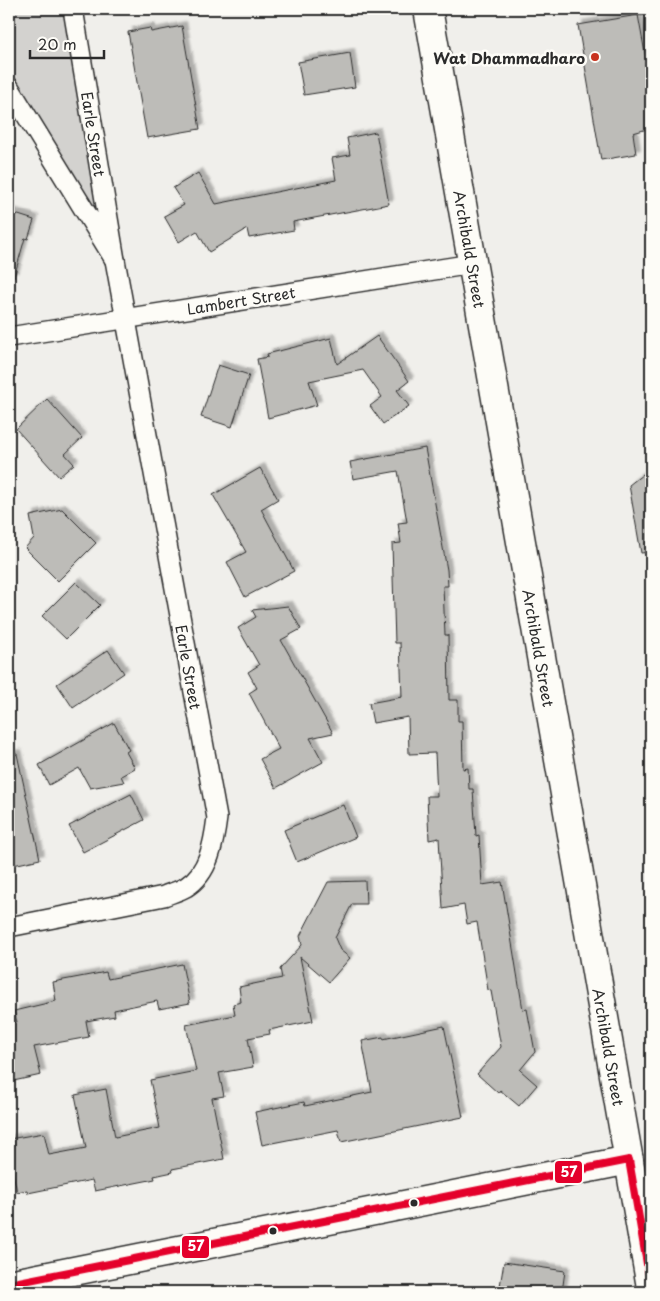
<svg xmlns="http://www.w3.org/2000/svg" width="660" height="1301" font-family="'Playpen Sans',sans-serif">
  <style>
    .green { fill: #d3d2cf; stroke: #7f7e7d }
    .building { fill: #bdbcb8; stroke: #2b2b2b; filter: url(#shadow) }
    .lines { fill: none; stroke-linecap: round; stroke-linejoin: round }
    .street-casing { stroke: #2b2b2b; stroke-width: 22 }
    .secondary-casing { stroke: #2b2b2b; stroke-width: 31 }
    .street { stroke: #fdfcf7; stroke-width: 19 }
    .secondary { stroke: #fdfcf7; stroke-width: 28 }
    .bus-1-casing { stroke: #fdfcf7; stroke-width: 11 }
    .bus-1 { stroke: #e4002b; stroke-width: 8 }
    .poi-dot { fill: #c8321e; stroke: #fdfcf7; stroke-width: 2 }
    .bus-dot { fill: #2b2b2b; stroke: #fdfcf7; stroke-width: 2 }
    .labels { text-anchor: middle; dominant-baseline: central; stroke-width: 5; stroke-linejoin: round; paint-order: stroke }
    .poi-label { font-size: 15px; font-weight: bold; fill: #2b2b2b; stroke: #fdfcf7; text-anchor: end }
    .street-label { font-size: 15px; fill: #2b2b2b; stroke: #fdfcf7 }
    .line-badge { stroke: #fdfcf7; stroke-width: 2 }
    .badge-label { font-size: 14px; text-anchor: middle; font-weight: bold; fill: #fff }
  </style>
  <defs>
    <filter id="shadow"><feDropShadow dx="4.5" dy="-4.5" stdDeviation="1" flood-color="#0004"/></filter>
  </defs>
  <rect width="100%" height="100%" fill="#f0efeb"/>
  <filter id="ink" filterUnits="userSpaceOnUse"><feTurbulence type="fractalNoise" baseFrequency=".02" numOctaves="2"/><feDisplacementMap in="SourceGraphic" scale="10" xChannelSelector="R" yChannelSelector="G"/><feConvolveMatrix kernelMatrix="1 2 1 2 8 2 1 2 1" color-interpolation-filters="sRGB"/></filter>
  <g filter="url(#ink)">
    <path class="green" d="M9 9H73L115 260 9 87Z"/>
    <g class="building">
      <path d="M638 15 651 86V128L633 133 636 154 601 160 578 25Z"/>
      <path d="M182 26 200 129 147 138 128 32 150 28 151 32Z"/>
      <path d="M350 53 355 87 304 95 298 62Z"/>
      <path d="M376 132 389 204 293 222 294 230 249 238 247 229 209 252 197 231 179 242 164 216 184 205 173 188 198 173 216 204 336 180 332 158 350 155 347 138Z"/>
      <path d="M9 212 34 220 28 239 25 238 14 277 9 276Z"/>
      <path d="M377 336 409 381 397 390 409 406 383 424 370 406 382 397 363 370 309 381 317 405 268 418 257 359 268 357 267 354 331 338 337 364Z"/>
      <path d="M218 365 249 375 232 427 201 417Z"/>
      <path d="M47 399 82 438 65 454 74 464 59 477 16 429Z"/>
      <path d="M425 448 447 570 448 586H443L445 635H448L449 700H458V721H462L463 769 468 768 469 789H473L476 836 479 835 482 885 502 882 523 1010 527 1009 535 1052 520 1070 537 1085 519 1106 500 1090 498 1093 477 1074 501 1047 491 991 488 990 477 922 467 924 464 905 443 909 439 838 429 840 427 796H437L435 753 409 754 408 717 373 723 369 703 402 697 400 643H395L392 544 401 543 398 523 407 522 398 471 353 479 350 462Z"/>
      <path d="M260 468 278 499 261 509 294 571 245 597 227 562 246 552 213 495Z"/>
      <path d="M651 468V552L641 553 629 485Z"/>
      <path d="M62 509 96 543 58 581 25 548 34 538 30 516Z"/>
      <path d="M76 582 100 605 66 639 42 616Z"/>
      <path d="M288 606 301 629 281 640 333 733 310 738 323 762 276 788 260 759 279 749 249 693 257 688 248 672 259 665 238 628 256 617 252 610Z"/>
      <path d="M108 650 124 673 73 708 57 684Z"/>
      <path d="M114 723 129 750 126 752 135 768 121 776 124 782 90 788 79 768 49 785 39 765Z"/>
      <path d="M17 754 40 859 9 866V755Z"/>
      <path d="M131 794 144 820 83 852 69 826Z"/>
      <path d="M343 805 356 837 297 862 284 830Z"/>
      <path d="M365 881 366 904H352L335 938 340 950 350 958 329 982 300 957 313 1021 269 1030 270 1034 248 1038 253 1067 219 1073 224 1096 212 1098 224 1159 172 1169 173 1172 154 1176 155 1179 95 1191 92 1180 28 1193 27 1190 17 1192 9 1153V1139L44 1133 49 1155 86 1148 75 1095 106 1089 115 1137 160 1128 150 1080 196 1071 186 1025 235 1015 233 1004 241 1002 239 987 282 978 280 969 302 945 300 936 328 882Z"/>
      <path d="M182 964 190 1003 159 1009 157 1001 114 1010 115 1016 86 1021 89 1037 34 1047 41 1075 9 1082V1024L17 1022 14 1011 56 1001 53 982 106 972 108 979Z"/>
      <path d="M444 1026 463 1117 341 1142 338 1130 262 1145 255 1112 304 1102 305 1106 372 1092 362 1041 383 1037V1039Z"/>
      <path d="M504 1262 565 1271 562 1292H499Z"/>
    </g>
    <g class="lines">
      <g class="street-casing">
        <g id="street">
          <path d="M9 87 115 260 73 9"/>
          <path d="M9 337 472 264"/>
          <path d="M9 927 164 896C171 893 179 891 186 887 209 873 214 842 217 818L115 260"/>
        </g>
      </g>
      <g class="secondary-casing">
        <g id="secondary">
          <path d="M428 9 651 1287"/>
          <path d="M9 1284 629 1160"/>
        </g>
      </g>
      <use href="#street" class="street"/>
      <use href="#secondary" class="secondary"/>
      <g class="bus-1-casing">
        <path id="bus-1" d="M9 1284 629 1160 651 1287"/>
      </g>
      <use href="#bus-1" class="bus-1"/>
    </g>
  </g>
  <circle class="poi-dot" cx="595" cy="57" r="5"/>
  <g class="bus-dot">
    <circle cx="414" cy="1203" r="4.5"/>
    <circle cx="273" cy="1231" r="4.5"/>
  </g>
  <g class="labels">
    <g class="poi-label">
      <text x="585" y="57">Wat Dhammadharo</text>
    </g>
    <g class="street-label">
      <text transform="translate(94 134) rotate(81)">Earle Street</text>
      <text transform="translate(470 249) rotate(80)">Archibald Street</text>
      <text transform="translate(241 300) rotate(-9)">Lambert Street</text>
      <text transform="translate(539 648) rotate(80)">Archibald Street</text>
      <text transform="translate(189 667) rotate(80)">Earle Street</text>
      <text transform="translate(609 1047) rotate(80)">Archibald Street</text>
    </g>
  </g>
  <g class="line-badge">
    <rect x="554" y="1160" width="29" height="24" rx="5" fill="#e4002b"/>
    <rect x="181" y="1235" width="29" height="24" rx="5" fill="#e4002b"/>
  </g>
  <g class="badge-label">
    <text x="569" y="1177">57</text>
    <text x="196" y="1251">57</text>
  </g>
  <rect width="660" height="1301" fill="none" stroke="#fdfcf7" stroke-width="30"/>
  <rect x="15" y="15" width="630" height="1271" fill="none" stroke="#2b2b2b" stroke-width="2" filter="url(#ink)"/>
  <path d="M30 50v8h74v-8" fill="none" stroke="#2b2b2b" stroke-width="2.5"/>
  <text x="38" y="50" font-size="15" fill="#2b2b2b" stroke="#fdfcf7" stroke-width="4" paint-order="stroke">20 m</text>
</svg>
